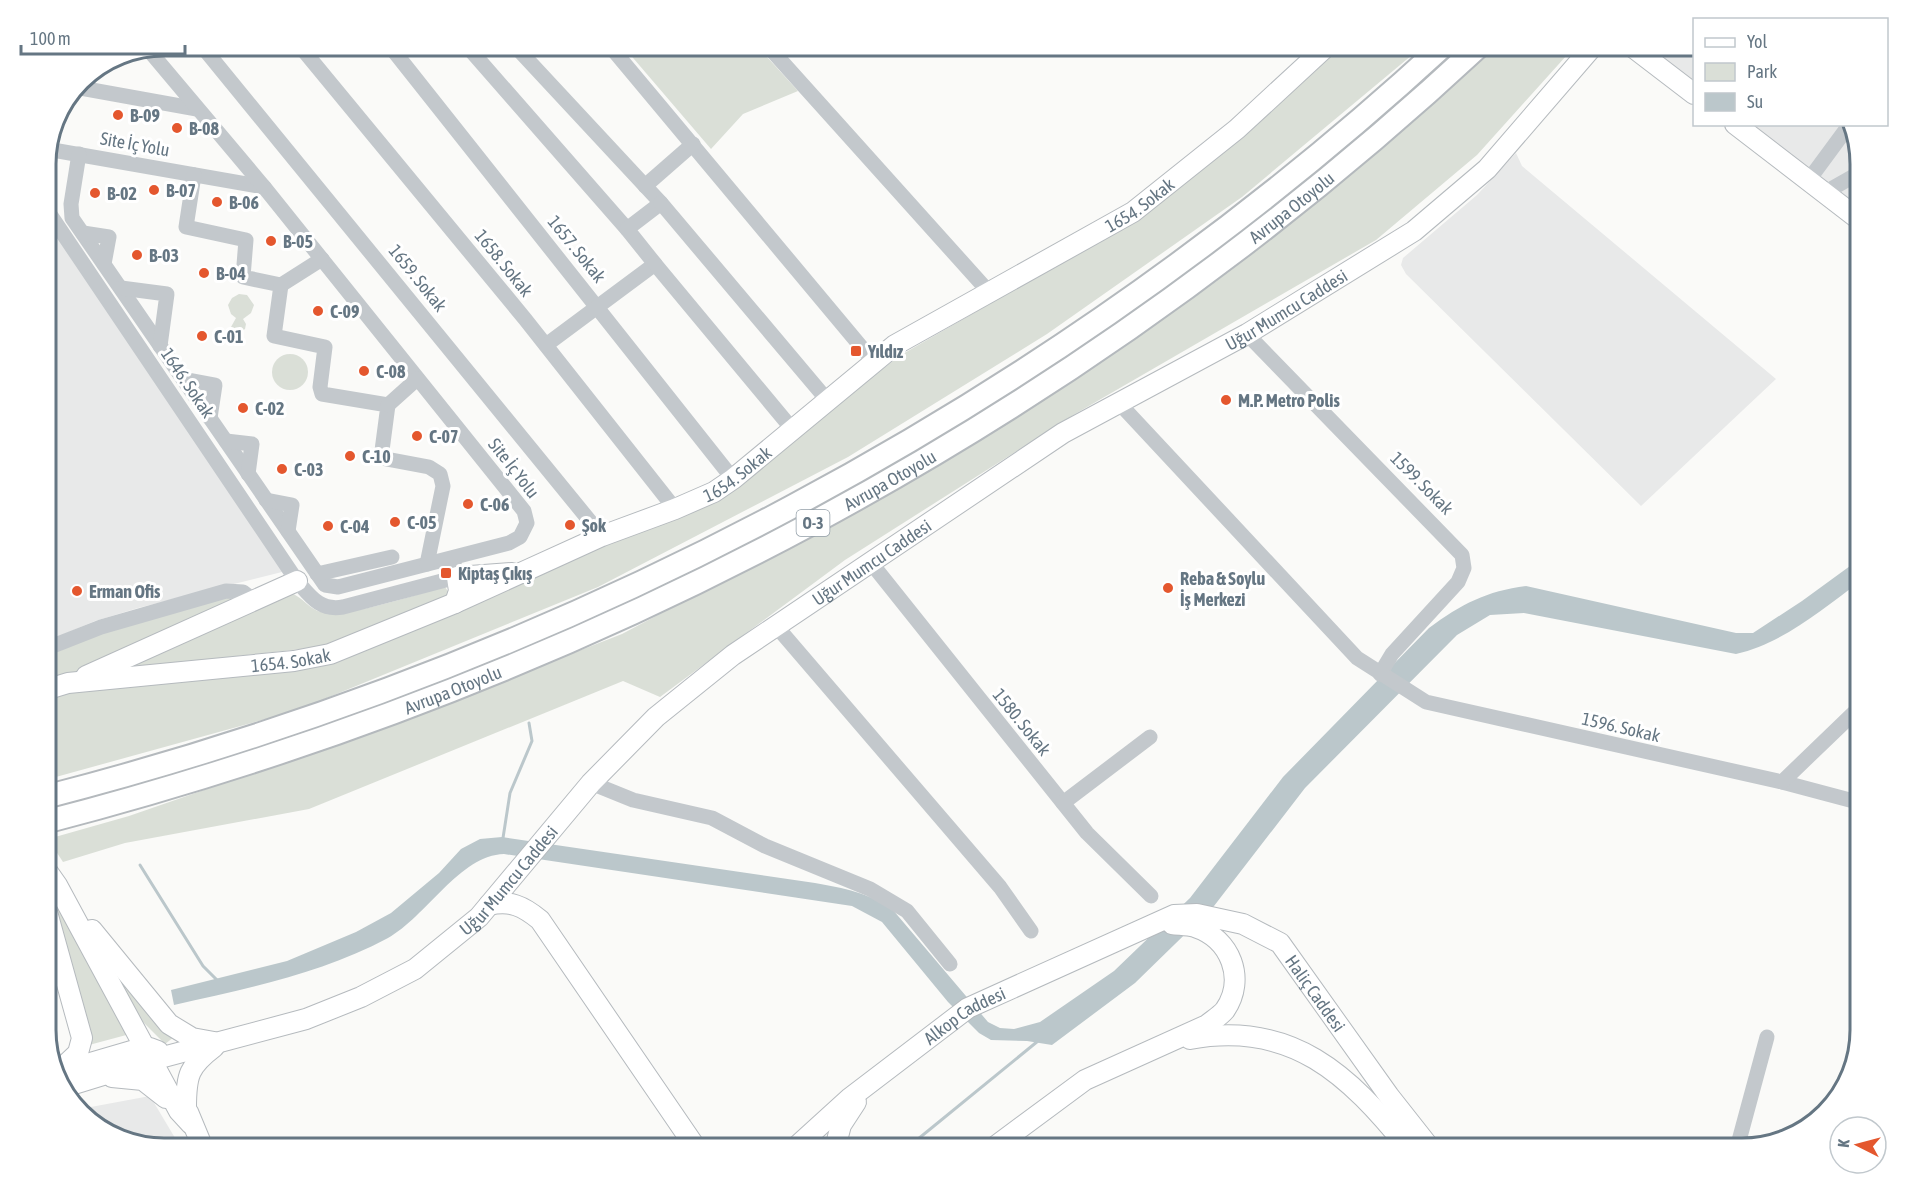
<svg xmlns="http://www.w3.org/2000/svg" width="1906" height="1193" font-family="'Asap Condensed',sans-serif">
  <style>
    .built { fill: #e8e9e9 }
    .green { fill: #dadfd7 }
    .water { fill: #bbc7cb }
    .lines { fill: none; stroke-linecap: round; stroke-linejoin: round }
    .stream { stroke: #bbc7cb; stroke-width: 3 }
    .major-casing { stroke: #b5babe; stroke-width: 22 }
    .highway-casing { stroke: #b4b9bd; stroke-width: 26 }
    .minor { stroke: #c3c8cc; stroke-width: 15 }
    .major { stroke: #fff; stroke-width: 20 }
    .highway { stroke: #fff; stroke-width: 22 }
    .poi-dot { fill: #e4572e; stroke: #fff; stroke-width: 2 }
    .labels { text-anchor: middle; dominant-baseline: central; stroke-width: 6; stroke-linejoin: round; paint-order: stroke }
    .shield { fill: #fff; stroke: #939fa8; stroke-width: 1.5 }
    .shield-label { font-size: 16px; font-weight: bold; fill: #657683 }
    .poi-label { font-size: 18px; font-weight: bold; fill: #657683; stroke: #fff; text-anchor: start }
    .street-label { font-size: 18px; fill: #657683; stroke: #fff }
    .rim { fill: none; stroke: #657683; stroke-width: 3 }
  </style>
  <rect width="100%" height="100%" fill="#fafaf8"/>
  <g class="built">
    <path d="M1640 45H1694V88Z"/>
    <path d="M1742 125H1851L1861 163V217Z"/>
    <path d="M1516 153 1522 166 1776 379 1641 506 1406 274 1401 265 1403 258 1477 195Z"/>
    <path d="M45 208 290 570 138 608 95 621 45 642Z"/>
    <path d="M150 1096 181 1148H164L98 1128 80 1109Z"/>
  </g>
  <g class="green">
    <path d="M622 45H756L798 91 743 114 711 149Z"/>
    <path d="M1340 45H1424L1242 197 1047 334 848 457 598 587 295 711 45 780V697L49 694 323 666 347 658 721 492 901 355 1137 219 1278 102Z"/>
    <path d="M1495 45H1576L1477 155 1376 240 1075 414 845 560 660 697 623 681 309 809 125 843 63 862 48 839 129 816 371 732 622 634 877 499 1029 409 1165 316 1303 212Z"/>
    <path d="M239 294 247 295 254 305 251 313 243 319 246 324 245 329 239 333 231 327 236 318 231 314 228 305 232 298Z"/>
    <circle cx="290" cy="372" r="18"/>
    <path d="M445 587 450 594 320 647 128 668 290 593C302 596 310 610 321 612 353 617 412 595 445 587Z"/>
    <path d="M248 594 45 690V649L197 598Z"/>
    <path d="M54 899 130 1034 89 1045Z"/>
    <path d="M101 947 174 1037 165 1044 137 1016Z"/>
  </g>
  <path class="water" d="M1861 558V581C1822 609 1784 643 1736 654L1524 613 1490 615 1457 635 1305 788 1214 906 1135 983 1052 1045 1027 1041 991 1040 979 1033 948 1002 882 922 852 906 504 854C460 855 426 917 388 938 321 974 248 988 174 1005L171 990 287 961 356 932 391 913 439 873 461 849 480 839 502 837 815 883C844 888 869 893 893 910L988 1022 1000 1028 1014 1029 1040 1022 1114 971 1190 898 1283 777 1429 628C1461 604 1487 591 1526 586L1736 633H1753L1802 601Z"/>
  <g class="lines">
    <g class="stream">
      <path d="M503 838 510 793 532 741 529 723"/>
      <path d="M140 865 203 966 217 980"/>
      <path d="M907 1148 1038 1041"/>
    </g>
    <g class="major-casing">
      <g id="major">
        <path d="M1630 45 1694 94"/>
        <path d="M1735 124 1861 221"/>
        <path d="M455 603 459 591 457 577 512 573"/>
        <path d="M86 676 297 581"/>
        <path id="s1" d="M45 690 68 683 294 661 330 654 455 603 602 536 675 509 714 492 733 479 895 345 1133 212 1237 129 1328 45"/>
        <path d="M45 868 57 885 179 1111 191 1124"/>
        <path d="M45 905 82 1038 78 1053 61 1069"/>
        <path d="M489 905C510 900 523 906 540 920L696 1148"/>
        <path d="M92 930 169 1024 192 1038 214 1042"/>
        <path d="M1190 1039C1292 1020 1349 1075 1408 1148"/>
        <path d="M56 1073 138 1049 150 1048 158 1051"/>
        <path d="M112 1077 143 1080 166 1098"/>
        <path id="s2" d="M61 1088 152 1060 306 1019 361 997 415 969 479 917 591 783 656 717 733 655 1063 433 1247 334 1414 231 1487 169 1594 45"/>
        <path d="M186 1107C186 1075 189 1066 214 1047"/>
        <path d="M188 1112 203 1148"/>
        <path id="s3" d="M795 1148 850 1098 968 1008 1174 915 1197 914 1243 924 1280 943 1389 1096 1430 1148"/>
        <path d="M835 1148 841 1125 856 1102"/>
        <path d="M993 1148 1085 1080 1207 1025C1213 1020 1220 1016 1225 1010 1246 979 1231 939 1195 927 1188 925 1179 925 1172 924"/>
      </g>
    </g>
    <g class="highway-casing">
      <g id="highway">
        <path d="M45 797C563 664 1050 408 1444 45"/>
        <path id="s4" d="M45 822C584 682 1072 425 1480 45"/>
      </g>
    </g>
    <g class="minor">
      <path d="M201 45 602 536"/>
      <path d="M299 45 525 319 675 509"/>
      <path d="M389 45 733 479"/>
      <path d="M466 45 627 229"/>
      <path d="M514 45 661 203 627 229 655 264 546 345"/>
      <path d="M609 45 873 361"/>
      <path d="M767 45 988 291"/>
      <path d="M75 87 197 109"/>
      <path d="M47 149 264 187"/>
      <path d="M79 154 71 204 72 218 325 585 338 587 509 543 520 537 527 523 524 511 264 187 147 48"/>
      <path d="M194 175 186 227 246 240 243 277 281 285 274 336 325 347 320 387 322 394 388 405 381 458 429 467 440 474 443 486 427 564"/>
      <path d="M1808 181 1850 124"/>
      <path d="M645 186 693 144"/>
      <path d="M1824 193 1861 172"/>
      <path d="M661 203 828 401"/>
      <path d="M45 207 297 581C311 597 320 611 343 607L457 577 455 567"/>
      <path d="M83 233 109 237 104 264"/>
      <path d="M655 264 793 430"/>
      <path d="M281 285 322 259"/>
      <path d="M121 288 167 294 160 346"/>
      <path d="M1247 334 1462 555 1464 568 1458 582 1392 654 1380 674"/>
      <path d="M183 379 215 385 210 418"/>
      <path d="M1119 403 1357 658 1426 702 1782 782 1861 803"/>
      <path d="M388 405 417 379"/>
      <path d="M226 441 252 444 248 474"/>
      <path d="M266 500 292 505 288 531"/>
      <path d="M872 564 1087 833 1151 896"/>
      <path d="M317 574 392 557"/>
      <path d="M777 627 1000 887 1031 931"/>
      <path d="M45 649 101 627 226 591 243 592 256 602"/>
      <path d="M1782 782 1861 706"/>
      <path d="M591 783 633 800 712 818 765 846 870 889 907 911 950 964"/>
      <path d="M1063 803 1150 737"/>
      <path d="M1737 1148 1767 1037"/>
    </g>
    <use href="#major" class="major"/>
    <use href="#highway" class="highway"/>
  </g>
  <g class="poi-dot">
    <circle cx="118" cy="115" r="6"/>
    <circle cx="177" cy="128" r="6"/>
    <circle cx="154" cy="190" r="6"/>
    <circle cx="95" cy="193" r="6"/>
    <circle cx="217" cy="202" r="6"/>
    <circle cx="271" cy="241" r="6"/>
    <circle cx="137" cy="255" r="6"/>
    <circle cx="204" cy="273" r="6"/>
    <circle cx="318" cy="311" r="6"/>
    <circle cx="202" cy="336" r="6"/>
    <rect x="850" y="345" width="12" height="12" rx="3"/>
    <circle cx="364" cy="371" r="6"/>
    <circle cx="1226" cy="400" r="6"/>
    <circle cx="243" cy="408" r="6"/>
    <circle cx="417" cy="436" r="6"/>
    <circle cx="350" cy="456" r="6"/>
    <circle cx="282" cy="469" r="6"/>
    <circle cx="468" cy="504" r="6"/>
    <circle cx="395" cy="522" r="6"/>
    <circle cx="570" cy="525" r="6"/>
    <circle cx="328" cy="526" r="6"/>
    <rect x="440" y="567" width="12" height="12" rx="3"/>
    <circle cx="1168" cy="588" r="6"/>
    <circle cx="77" cy="591" r="6"/>
  </g>
  <g class="labels">
    <rect class="shield" x="796.5" y="510" width="33" height="26" rx="4.5"/>
    <g class="shield-label">
      <text x="813" y="523">O-3</text>
    </g>
    <g class="poi-label">
      <text x="130" y="115">B-09</text>
      <text x="189" y="128">B-08</text>
      <text x="166" y="190">B-07</text>
      <text x="107" y="193">B-02</text>
      <text x="229" y="202">B-06</text>
      <text x="283" y="241">B-05</text>
      <text x="149" y="255">B-03</text>
      <text x="216" y="273">B-04</text>
      <text x="330" y="311">C-09</text>
      <text x="214" y="336">C-01</text>
      <text x="868" y="351">Yıldız</text>
      <text x="376" y="371">C-08</text>
      <text x="1238" y="400">M.P. Metro Polis</text>
      <text x="255" y="408">C-02</text>
      <text x="429" y="436">C-07</text>
      <text x="362" y="456">C-10</text>
      <text x="294" y="469">C-03</text>
      <text x="480" y="504">C-06</text>
      <text x="407" y="522">C-05</text>
      <text x="582" y="525">Şok</text>
      <text x="340" y="526">C-04</text>
      <text x="458" y="573">Kiptaş Çıkış</text>
      <text x="1180" y="578">Reba &amp; Soylu<tspan x="1180" dy="21">İş Merkezi</tspan></text>
      <text x="89" y="591">Erman Ofis</text>
    </g>
    <g class="street-label">
      <text transform="translate(135 144) rotate(10)">Site İç Yolu</text>
      <text stroke="none"><textPath href="#s1" startOffset="1220">1654. Sokak</textPath></text>
      <text stroke="none"><textPath href="#s4" startOffset="1400">Avrupa Otoyolu</textPath></text>
      <text transform="translate(577 249) rotate(51)">1657. Sokak</text>
      <text transform="translate(504 263) rotate(51)">1658. Sokak</text>
      <text transform="translate(418 278) rotate(51)">1659. Sokak</text>
      <text stroke="none"><textPath href="#s2" startOffset="1476">Uğur Mumcu Caddesi</textPath></text>
      <text transform="translate(188 383) rotate(56)">1646. Sokak</text>
      <text transform="translate(514 468) rotate(52)">Site İç Yolu</text>
      <text stroke="none"><textPath href="#s1" startOffset="734">1654. Sokak</textPath></text>
      <text stroke="none"><textPath href="#s4" startOffset="914">Avrupa Otoyolu</textPath></text>
      <text transform="translate(1422 483) rotate(45)">1599. Sokak</text>
      <text stroke="none"><textPath href="#s2" startOffset="990">Uğur Mumcu Caddesi</textPath></text>
      <text stroke="none"><textPath href="#s1" startOffset="248">1654. Sokak</textPath></text>
      <text stroke="none"><textPath href="#s4" startOffset="429">Avrupa Otoyolu</textPath></text>
      <text transform="translate(1022 722) rotate(51)">1580. Sokak</text>
      <text transform="translate(1621 727) rotate(13)">1596. Sokak</text>
      <text stroke="none"><textPath href="#s2" startOffset="504">Uğur Mumcu Caddesi</textPath></text>
      <text stroke="none"><textPath href="#s3" startOffset="622">Haliç Caddesi</textPath></text>
      <text stroke="none"><textPath href="#s3" startOffset="216">Alkop Caddesi</textPath></text>
    </g>
  </g>
  <path d="M0 0H1906V1193H0ZM164 56H1742A108 108 0 0 1 1850 164V1030A108 108 0 0 1 1742 1138H164A108 108 0 0 1 56 1030V164A108 108 0 0 1 164 56Z" fill="#fff" fill-rule="evenodd"/>
  <path class="rim" d="M164 56H1742A108 108 0 0 1 1850 164V1030A108 108 0 0 1 1742 1138H164A108 108 0 0 1 56 1030V164A108 108 0 0 1 164 56Z"/>
  <rect x="1693" y="18" width="195" height="108" fill="#ffffff" stroke="#c1c8cd" stroke-width="1.5"/>
  <rect x="1705" y="38" width="30" height="9" fill="#ffffff" stroke="#c1c8cd" stroke-width="1.5"/>
  <text x="1747" y="48" font-size="18" fill="#657683">Yol</text>
  <rect x="1705" y="63" width="30" height="18" fill="#dadfd7" stroke="#c1c8cd" stroke-width="1.5"/>
  <text x="1747" y="78" font-size="18" fill="#657683">Park</text>
  <rect x="1705" y="93" width="30" height="18" fill="#bbc7cb" stroke="#c1c8cd" stroke-width="1.5"/>
  <text x="1747" y="108" font-size="18" fill="#657683">Su</text>
  <g transform="translate(1858 1145) rotate(276)"><circle r="28" fill="#ffffff" stroke="#c1c8cd" stroke-width="1.5"/>
  <path d="M0-4.5L10 22L0 15L-10 22Z" fill="#e4572e"/>
  <text y="-9" font-size="16" font-weight="bold" text-anchor="middle" fill="#657683">K</text>
  </g>
  <path d="M21 45v9h164v-9" fill="none" stroke="#657683" stroke-width="3"/>
  <text x="30" y="45" font-size="18" fill="#657683" stroke="#ffffff" stroke-width="4.5" paint-order="stroke">100 m</text>
</svg>
